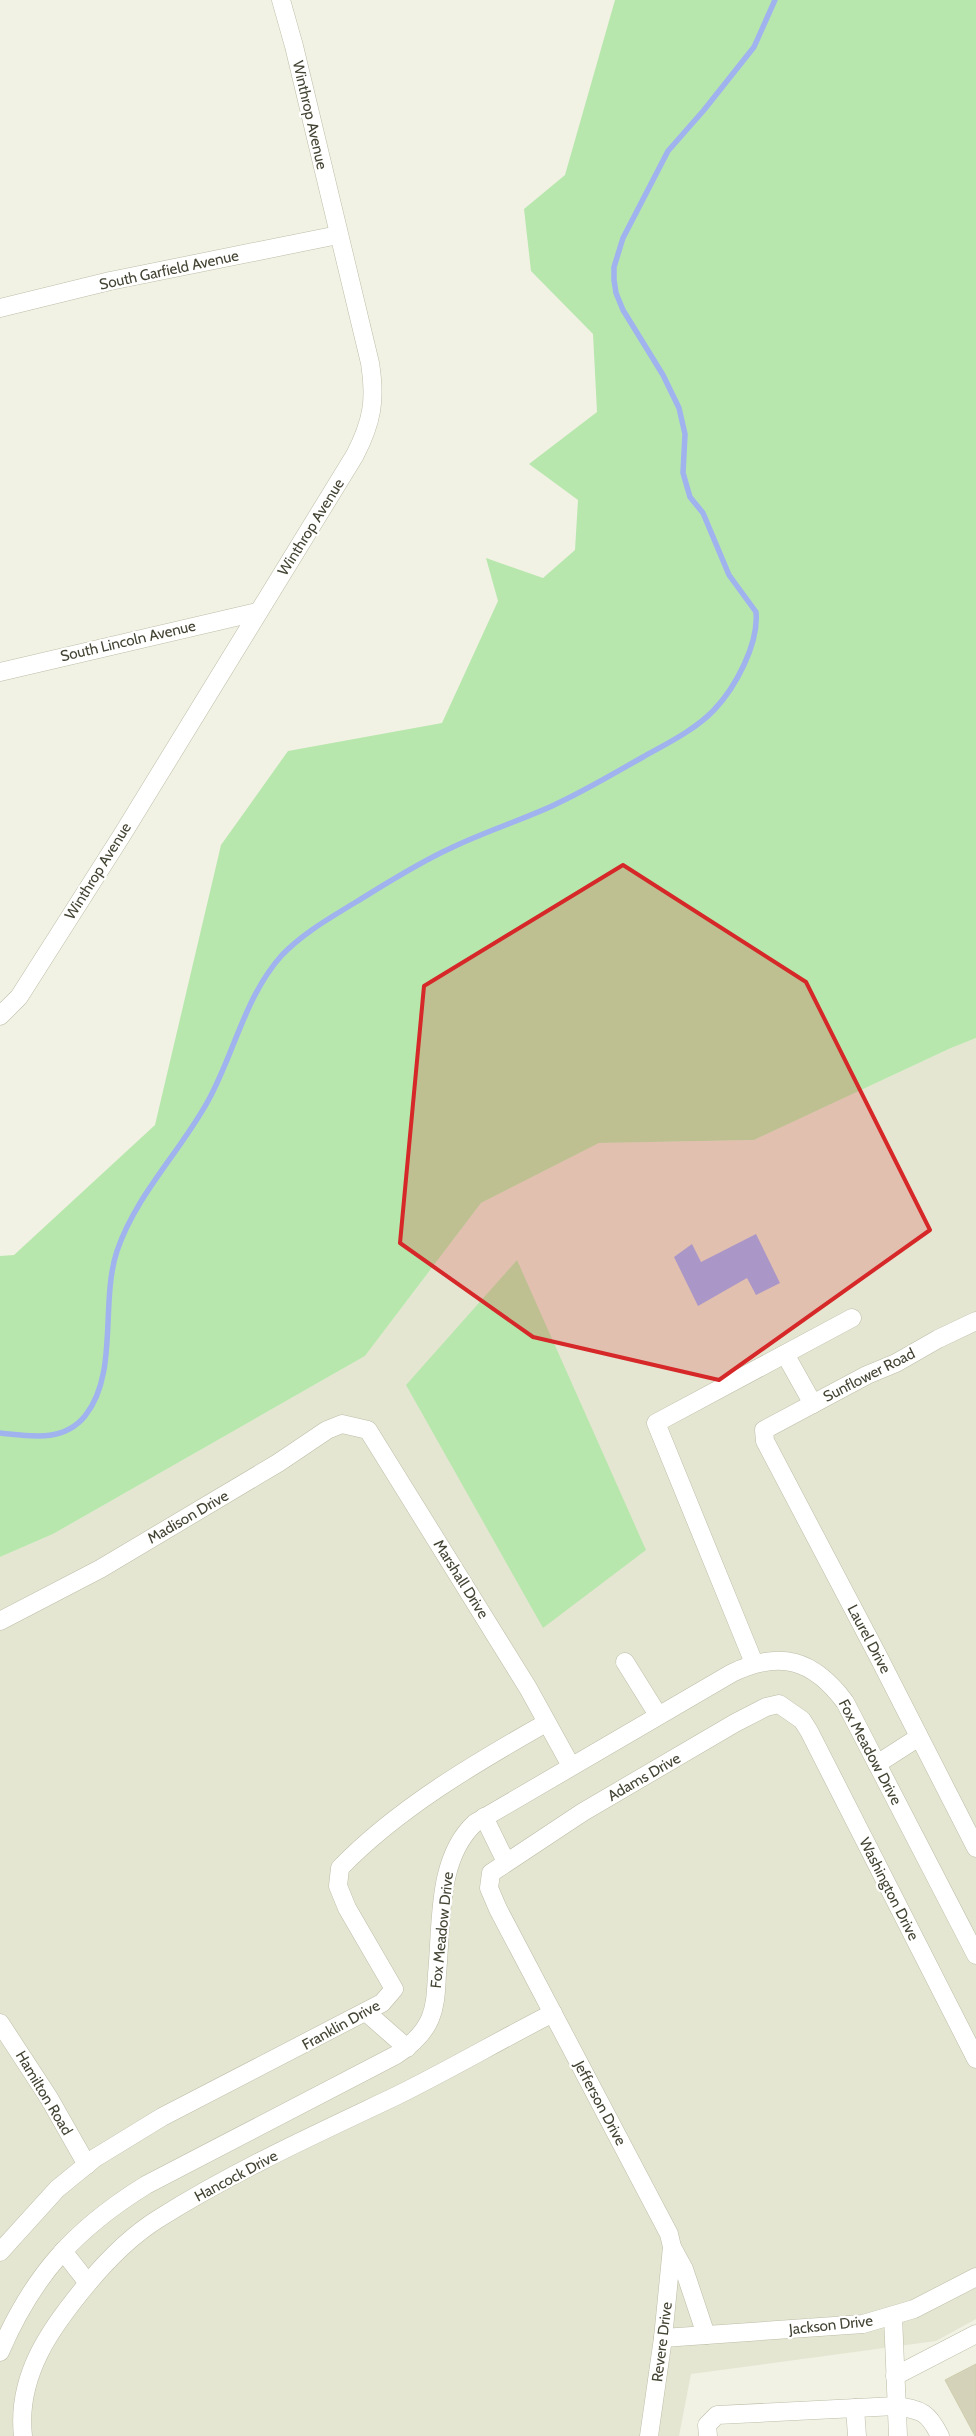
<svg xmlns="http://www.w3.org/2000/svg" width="976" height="2436" font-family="Cabin,sans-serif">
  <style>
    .residential { fill: #e5e6d2 }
    .green { fill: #b8e7ad }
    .water { fill: #a0b3ef }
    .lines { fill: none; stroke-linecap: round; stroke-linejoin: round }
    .stream { stroke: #a0b3ef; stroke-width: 5.5 }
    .building { fill: #d4d3ba; stroke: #cecdad }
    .minor-casing { stroke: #bdbda7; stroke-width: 19 }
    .minor { stroke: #fff; stroke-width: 18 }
    .marked { fill: #d62828; fill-opacity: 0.2; stroke: #d62828; stroke-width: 4; stroke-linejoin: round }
    .labels { text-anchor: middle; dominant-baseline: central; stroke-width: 4.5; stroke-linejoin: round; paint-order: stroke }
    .street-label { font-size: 15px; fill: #444434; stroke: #fff }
  </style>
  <rect width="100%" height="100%" fill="#f1f2e4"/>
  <path class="residential" d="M976 1038V2319L936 2341 691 2374 679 2436H0V1557L53 1534 365 1356 481 1203 599 1143 754 1140 951 1048Z"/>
  <g class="green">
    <path d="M615 0H976V1038L951 1048 754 1140 599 1143 481 1203 365 1356 53 1534 0 1557V1256L14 1255 155 1125 221 845 288 751 442 723 498 601 486 558 543 578 575 550 578 500 529 464 597 412 593 334 531 271 524 209 565 175Z"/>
    <path d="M517 1260 646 1550 543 1628 406 1385Z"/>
  </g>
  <path class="water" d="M756 1234 780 1283 756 1295 747 1278 698 1306 674 1257 692 1244 701 1262Z"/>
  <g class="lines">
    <path class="stream" d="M0 1433C30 1436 63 1443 85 1416 119 1374 100 1302 117 1251 136 1195 180 1152 208 1101 234 1054 245 996 282 955 303 933 330 918 356 902 387 883 418 863 451 848 484 832 519 821 552 806 583 792 613 774 643 757 666 744 695 730 714 710 735 688 759 644 756 612L729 575 703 513 690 497 683 473 685 434 679 408 663 375 623 310 616 293 614 280V267L623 238 668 151 704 110 754 47 775 0"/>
  </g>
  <path class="building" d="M976 2364V2436H975L945 2380Z"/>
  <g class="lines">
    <g class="minor-casing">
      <g id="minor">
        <path d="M0 308 110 281 338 235"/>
        <path d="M0 672 257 612"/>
        <path d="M0 1016 19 997 122 835 355 455C372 422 376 400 370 363L294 46 281 0"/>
        <path d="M976 1321 938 1339 896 1363 867 1375 764 1430 765 1441 877 1654 976 1848"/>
        <path d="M785 1354 813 1404"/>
        <path d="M0 1621 100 1569 278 1463 327 1430 342 1424 368 1430 528 1688 571 1766"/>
        <path d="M625 1662 658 1715"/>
        <path d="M754 1663 656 1423 852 1318"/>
        <path d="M877 1764 919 1737"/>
        <path d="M484 1817 506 1862"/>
        <path d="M366 2012 407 2048"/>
        <path d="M0 2023 49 2098 87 2165"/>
        <path d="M63 2251 88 2283"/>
        <path d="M0 2252 57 2189 95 2158 162 2117 382 2003 394 1989 347 1908 338 1886 340 1868C397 1809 475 1763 546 1723"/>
        <path d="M893 2316 898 2436"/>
        <path d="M706 2335 684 2269 672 2247 669 2234 498 1909 489 1888 491 1873 583 1812 735 1723 766 1707 779 1704 802 1720 809 1731 976 2059"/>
        <path d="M663 2338 863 2324 914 2309 976 2277"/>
        <path d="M0 2352C33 2275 75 2229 146 2185L396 2055C410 2046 423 2035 430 2019 436 2005 436 1990 437 1974 442 1925 436 1859 475 1823L732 1673C780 1650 813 1659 845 1702L976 1955"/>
        <path d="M895 2376 976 2334"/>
        <path d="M855 2408 857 2436"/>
        <path d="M23 2436C16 2375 52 2326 89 2282 110 2257 131 2236 158 2219 234 2171 316 2134 396 2096 449 2070 500 2040 553 2013"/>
        <path d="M649 2436 663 2338 672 2247"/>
        <path d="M708 2436 707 2425 717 2415 896 2406C922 2410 928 2412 940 2436"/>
      </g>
    </g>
    <use href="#minor" class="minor"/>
  </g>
  <path class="marked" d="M623 865 806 982 930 1230 719 1380 533 1337 400 1243 424 986Z"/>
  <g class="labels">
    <g class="street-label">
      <text transform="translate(310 115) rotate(77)">Winthrop Avenue</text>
      <text transform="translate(169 270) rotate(-12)">South Garfield Avenue</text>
      <text transform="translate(311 527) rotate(-58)">Winthrop Avenue</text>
      <text transform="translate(128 641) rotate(-13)">South Lincoln Avenue</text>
      <text transform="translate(98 871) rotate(-58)">Winthrop Avenue</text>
      <text transform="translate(869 1375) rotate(-27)">Sunflower Road</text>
      <text transform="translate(188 1517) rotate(-30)">Madison Drive</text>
      <text transform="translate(461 1579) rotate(58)">Marshall Drive</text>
      <text transform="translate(869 1639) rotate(62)">Laurel Drive</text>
      <text transform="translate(870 1752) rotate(62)">Fox Meadow Drive</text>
      <text transform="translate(644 1777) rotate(-30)">Adams Drive</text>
      <text transform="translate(889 1889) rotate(63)">Washington Drive</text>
      <text transform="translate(442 1930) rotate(-84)">Fox Meadow Drive</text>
      <text transform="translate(341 2025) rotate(-29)">Franklin Drive</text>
      <text transform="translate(44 2093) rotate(59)">Hamilton Road</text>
      <text transform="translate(600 2103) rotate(62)">Jefferson Drive</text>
      <text transform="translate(236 2176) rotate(-28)">Hancock Drive</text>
      <text transform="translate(831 2325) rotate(-6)">Jackson Drive</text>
      <text transform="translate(662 2342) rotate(-83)">Revere Drive</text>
    </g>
  </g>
</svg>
